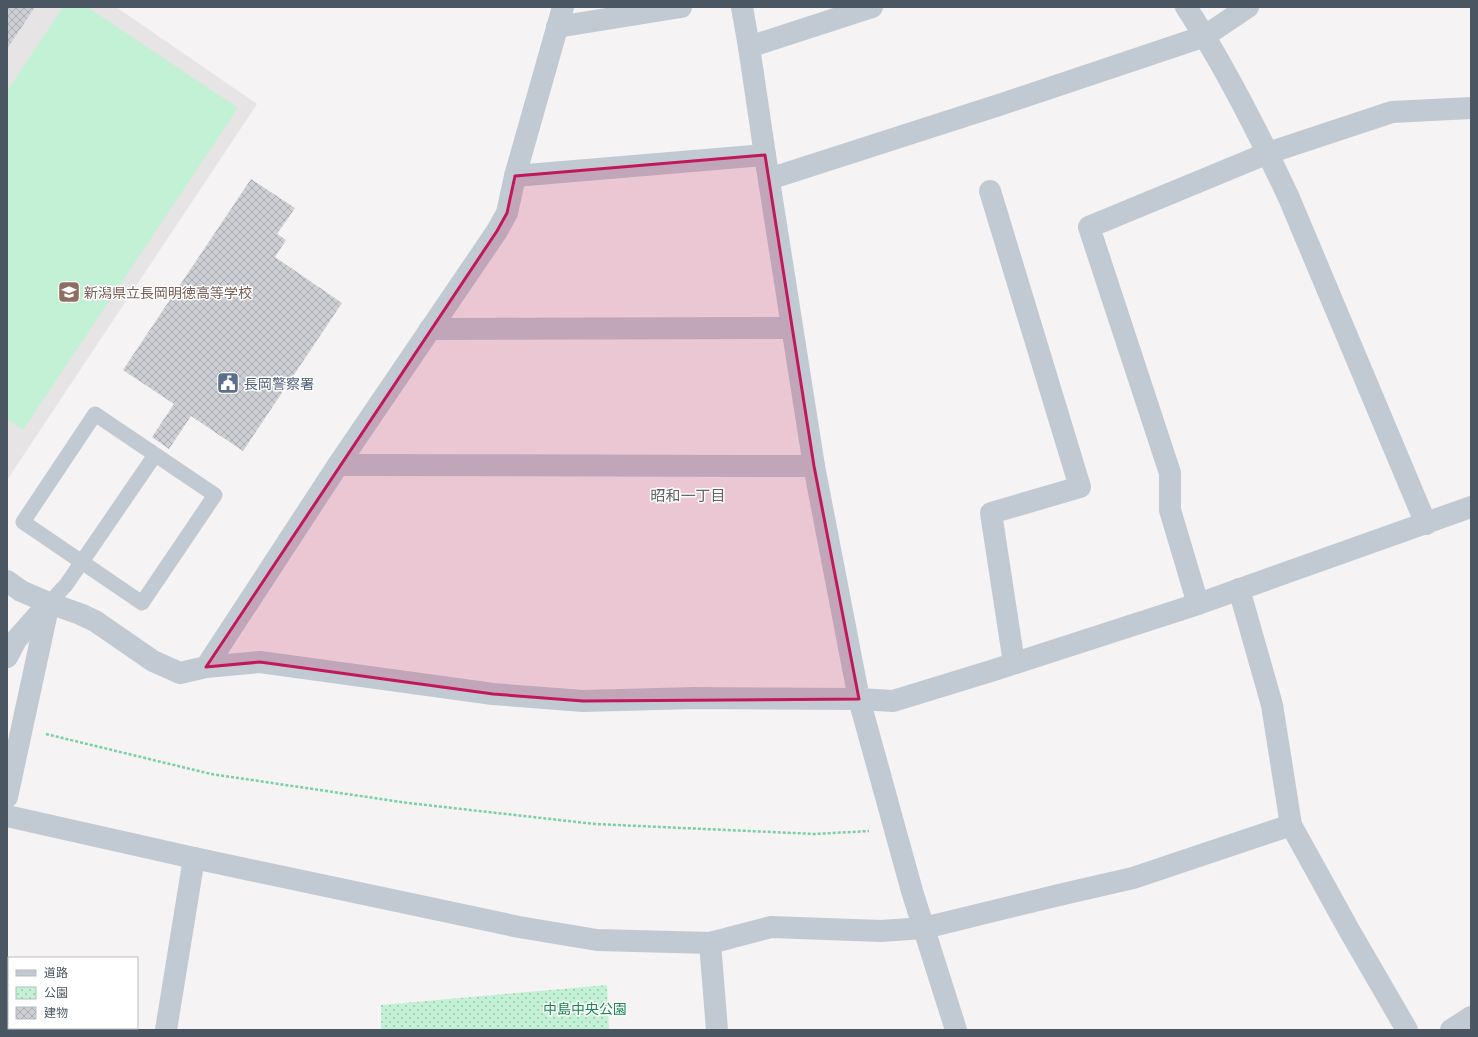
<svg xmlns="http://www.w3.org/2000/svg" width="1478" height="1037" font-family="Inter,'Noto Sans JP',sans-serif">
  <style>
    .education { fill: #e6e4e5 }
    .park { fill: url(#park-dots) }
    .pitch { fill: #c3f1d5 }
    .building { fill: url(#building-cross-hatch) }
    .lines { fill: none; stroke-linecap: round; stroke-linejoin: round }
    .path { stroke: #7ad0a6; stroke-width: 2.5; stroke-dasharray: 3 2; stroke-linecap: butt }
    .service { stroke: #c1cad2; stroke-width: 15 }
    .minor { stroke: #c1cad2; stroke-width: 22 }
    .tertiary { stroke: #c1cad2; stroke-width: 22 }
    .marked { fill: #c2185b; fill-opacity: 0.2; stroke: #c2185b; stroke-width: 3; stroke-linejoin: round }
    .labels { text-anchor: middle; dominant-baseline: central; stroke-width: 3; stroke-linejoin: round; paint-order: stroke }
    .education-label { font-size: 14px; fill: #785e54; stroke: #fff; text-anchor: start }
    .service-label { font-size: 14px; fill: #4e5e75; stroke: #fff; text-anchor: start }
    .park-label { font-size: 14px; fill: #17864f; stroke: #fff }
    .neighbourhood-label { font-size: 15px; fill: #5f6368; stroke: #fff }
  </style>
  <defs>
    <pattern id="park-dots" width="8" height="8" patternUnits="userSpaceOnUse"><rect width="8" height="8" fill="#c3f1d5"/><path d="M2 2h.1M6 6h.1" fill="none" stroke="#a0c6b0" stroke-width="1.8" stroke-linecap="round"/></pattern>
    <pattern id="building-cross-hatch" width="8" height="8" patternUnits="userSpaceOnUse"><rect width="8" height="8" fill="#cdcfd5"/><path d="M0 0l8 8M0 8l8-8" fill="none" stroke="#a8abb0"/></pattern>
  </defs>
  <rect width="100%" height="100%" fill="#f5f3f3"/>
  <path class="education" d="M7 7H116L257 104 7 480Z"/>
  <path class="park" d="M607 985 609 1030H381V1005Z"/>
  <path class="pitch" d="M63 7H87L238 108 23 430 7 419V91Z"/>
  <g class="building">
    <path d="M7 7H35L7 49Z"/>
    <path d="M251 179 295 208 277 234 286 240 275 257 342 303 243 451 191 416 169 449 152 437 174 404 123 370Z"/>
  </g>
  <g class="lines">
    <path class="path" d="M46 734 211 774 408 803 595 824 815 834 869 831"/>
    <g class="service">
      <path d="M95 414 215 495 142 603 23 522Z"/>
      <path d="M49 603 66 585 155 455"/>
    </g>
    <g class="minor">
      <path d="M742 7 749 47 765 155 814 466 859 699 912 891 956 1030"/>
      <path d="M1186 7C1225 66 1259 134 1289 198L1426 524"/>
      <path d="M557 27 681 7"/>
      <path d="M749 47 872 7"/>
      <path d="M515 176 765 155"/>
      <path d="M769 179 1002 104 1205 36 1248 7"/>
      <path d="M990 191 1080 487 991 513 1014 663"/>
      <path d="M430 329 792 328"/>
      <path d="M338 465 814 466"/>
      <path d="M7 581 21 591 49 603 80 614 95 621 153 661 180 673 206 667 260 662 493 694 583 701 695 698 859 699 893 701 991 671 1198 604 1471 507"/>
      <path d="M1239 589 1272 705 1291 825 1349 930 1407 1030"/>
      <path d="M1198 604 1170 510V473L1089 227 1268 153 1392 112 1471 108"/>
      <path d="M206 667 338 465 497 231 507 213 515 176 563 7"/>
      <path d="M7 816 194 858 519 927 597 940 710 943 771 927 881 931 924 928 1059 895 1133 878 1291 825"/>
      <path d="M710 943 717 1030"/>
      <path d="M166 1030 194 858"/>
    </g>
    <g class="tertiary">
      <path d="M7 657 16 640 48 604"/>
      <path d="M7 797 49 603"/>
      <path d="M1451 1030 1471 1017"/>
    </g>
  </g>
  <path class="marked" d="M765 155 814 466 859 699 583 701 493 694 260 662 206 667 497 231 507 213 515 176Z"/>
  <defs>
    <g id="school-square" transform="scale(1.15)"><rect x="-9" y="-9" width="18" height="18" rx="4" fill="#8d6e63" stroke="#fff"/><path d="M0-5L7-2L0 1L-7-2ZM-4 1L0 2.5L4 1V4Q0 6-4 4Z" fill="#fff"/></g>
    <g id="civic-square" transform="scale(1.15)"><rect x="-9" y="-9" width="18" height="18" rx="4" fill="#5c6f8a" stroke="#fff"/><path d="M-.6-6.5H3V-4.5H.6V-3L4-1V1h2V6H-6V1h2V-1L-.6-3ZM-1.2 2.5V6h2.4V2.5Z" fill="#fff"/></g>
  </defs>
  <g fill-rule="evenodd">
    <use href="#school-square" x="69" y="292"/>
    <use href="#civic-square" x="228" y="383"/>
  </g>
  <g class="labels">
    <g class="education-label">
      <text x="84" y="292">新潟県立長岡明徳高等学校</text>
    </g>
    <g class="service-label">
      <text x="244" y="383">長岡警察署</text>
    </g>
    <g class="park-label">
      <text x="585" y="1008">中島中央公園</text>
    </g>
    <g class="neighbourhood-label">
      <text x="688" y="495">昭和一丁目</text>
    </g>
  </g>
  <rect width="1478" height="1037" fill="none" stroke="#4a5661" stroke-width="16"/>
  <rect x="8" y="957" width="130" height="72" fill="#ffffff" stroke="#b7bbc0"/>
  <rect x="16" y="970" width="20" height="6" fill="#c1cad2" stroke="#b7bbc0"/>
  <text x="44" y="977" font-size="12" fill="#4a5661">道路</text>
  <rect x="16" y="987" width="20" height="12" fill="url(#park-dots)" stroke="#b7bbc0"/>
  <text x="44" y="997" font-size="12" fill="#4a5661">公園</text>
  <rect x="16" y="1007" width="20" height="12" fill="url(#building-cross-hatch)" stroke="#b7bbc0"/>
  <text x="44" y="1017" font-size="12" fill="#4a5661">建物</text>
</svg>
